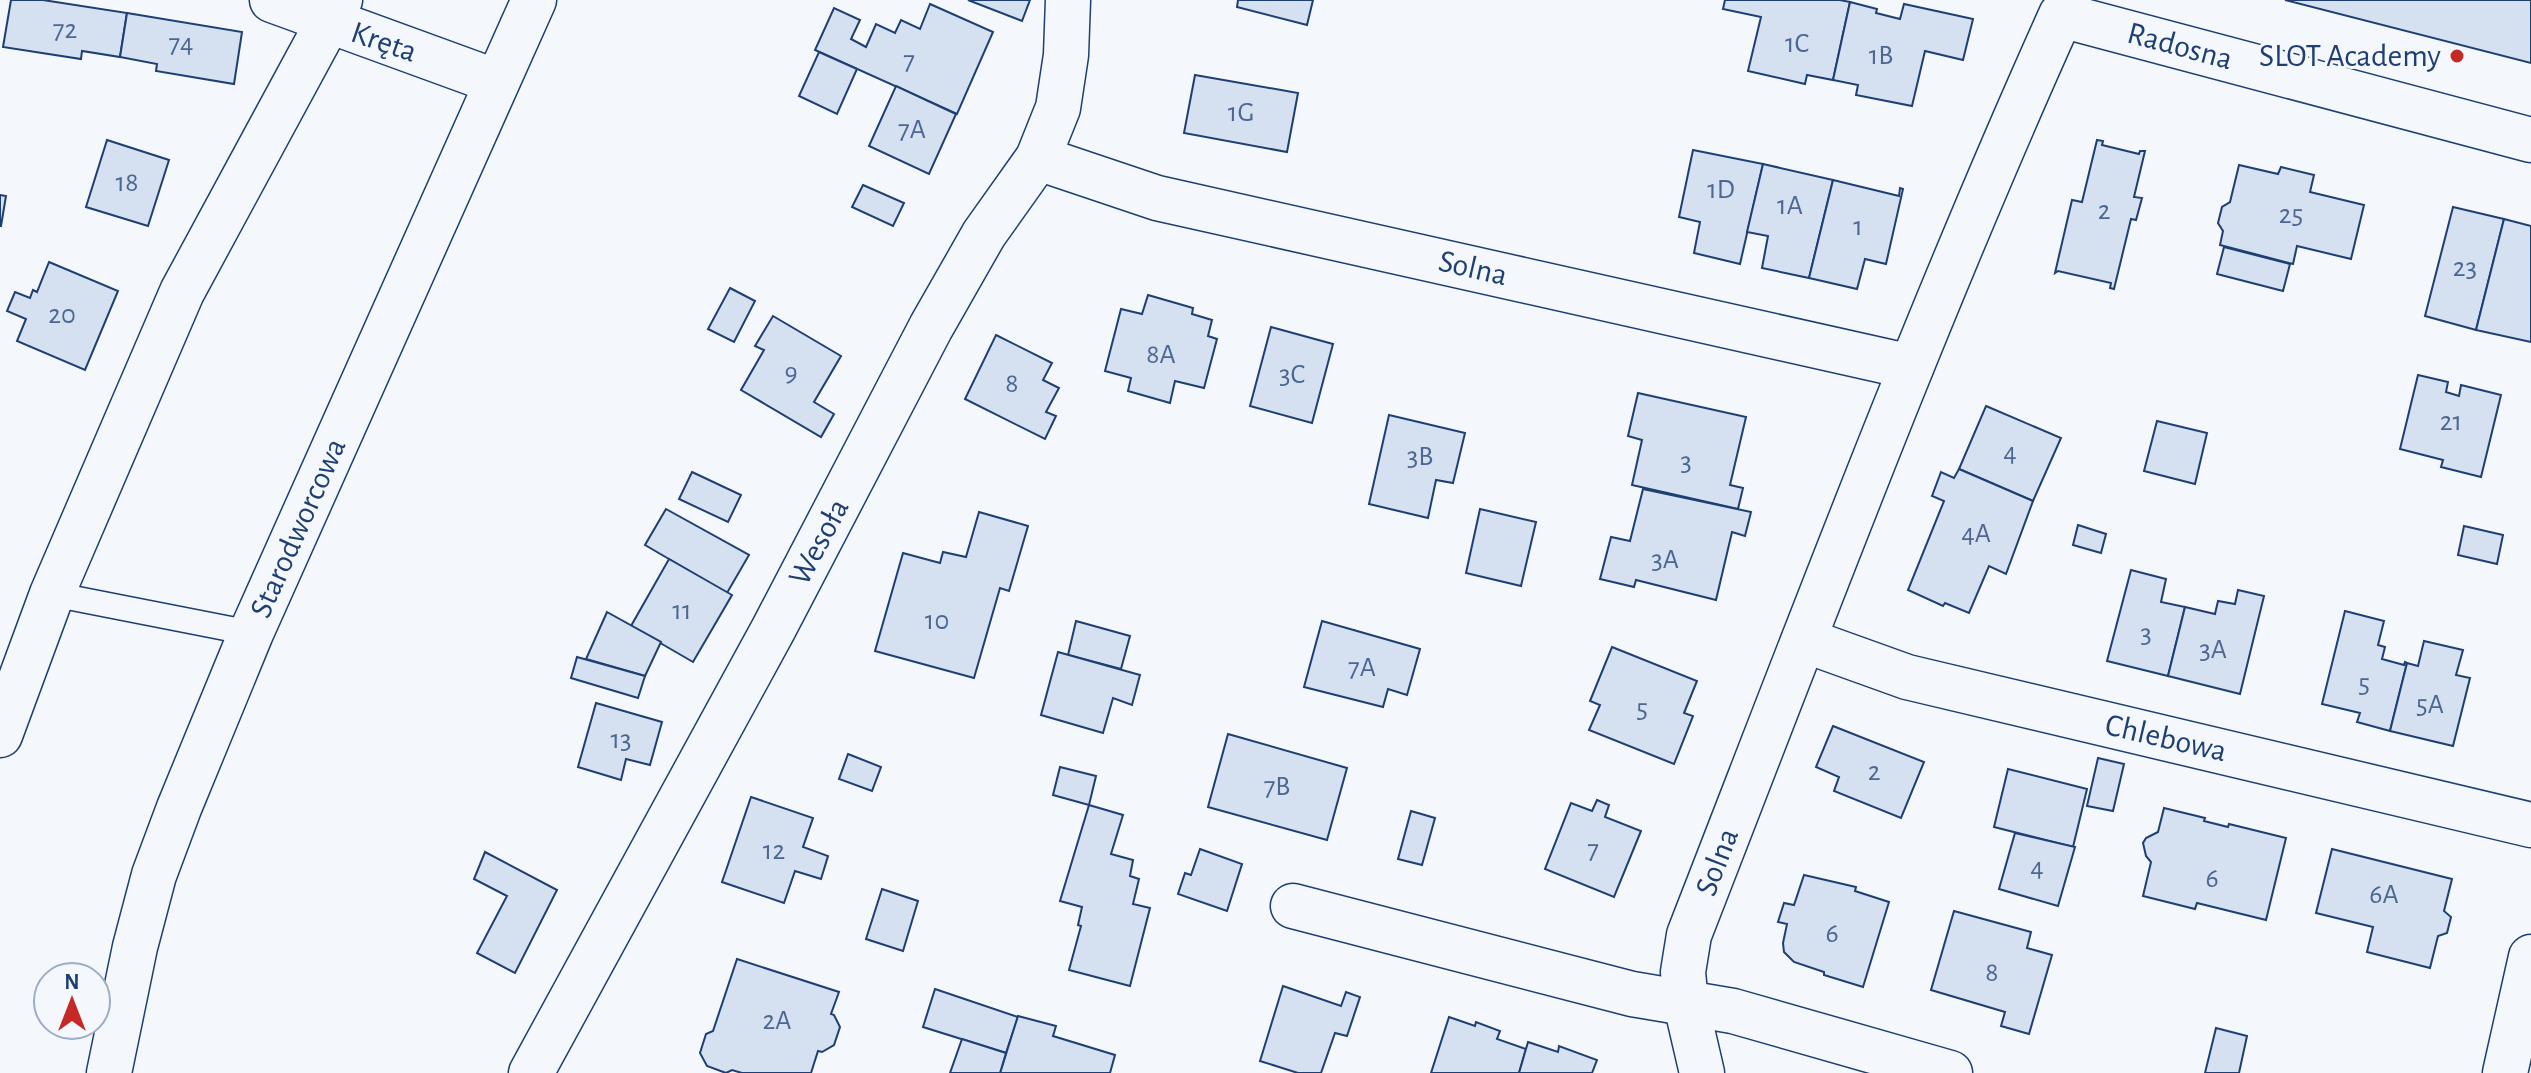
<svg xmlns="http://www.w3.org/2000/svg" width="2531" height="1073" font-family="'Alegreya Sans',sans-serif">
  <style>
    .building { fill: #d5e0f0; stroke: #1d3f73; stroke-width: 2 }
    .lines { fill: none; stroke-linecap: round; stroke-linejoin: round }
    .lane-casing { stroke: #1d3f73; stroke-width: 27 }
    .street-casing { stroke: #1d3f73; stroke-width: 47 }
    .lane { stroke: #f4f7fb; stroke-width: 24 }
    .street { stroke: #f4f7fb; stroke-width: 44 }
    .poi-dot { fill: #c62828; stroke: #f4f7fb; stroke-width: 3 }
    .labels { text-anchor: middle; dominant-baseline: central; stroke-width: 6; stroke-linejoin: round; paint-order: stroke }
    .number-label { font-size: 28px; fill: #4b6792 }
    .street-label { font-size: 32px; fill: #1d3f73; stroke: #f4f7fb }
    .poi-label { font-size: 32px; fill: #1d3f73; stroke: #f4f7fb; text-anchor: end }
  </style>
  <rect width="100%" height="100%" fill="#f4f7fb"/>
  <g class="building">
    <path d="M11 0H43L127 13 120 57 82 51 81 59 3 47Z"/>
    <path d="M968 0H1030L1022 21Z"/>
    <path d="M1238 0H1313L1307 25 1237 7Z"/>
    <path d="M1725 0H1840L1850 2 1833 80 1807 75 1805 84 1748 71 1761 17 1723 9Z"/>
    <path d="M2285 0H2531V63Z"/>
    <path d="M1850 2 1877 9 1876 13 1900 19 1904 4 1973 19 1963 60 1925 51 1912 106 1856 95 1858 85 1833 80Z"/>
    <path d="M930 4 993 32 957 114 815 50 834 8 860 20 851 39 866 47 876 24 895 33 901 20 920 29Z"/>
    <path d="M127 13 242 32 234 84 156 71 157 64 120 57Z"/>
    <path d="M819 52 857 69 837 114 799 96Z"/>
    <path d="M1195 75 1298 93 1287 152 1184 133Z"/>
    <path d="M896 86 956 114 929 174 869 146Z"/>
    <path d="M107 140 169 160 148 226 86 207Z"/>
    <path d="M2097 140 2103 141 2102 145 2139 154 2140 151H2145L2134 197 2142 198 2136 220 2131 219 2114 289 2110 288 2111 283 2058 271 2055 273 2072 200 2082 202Z"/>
    <path d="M1693 150 1763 164 1740 264 1694 253 1700 222 1679 217Z"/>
    <path d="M1763 164 1833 180 1809 278 1762 268 1768 236 1747 232Z"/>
    <path d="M2239 165 2278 174 2281 167 2314 175 2310 192 2364 205 2351 259 2297 246 2293 264 2220 245 2223 231 2218 223 2222 207 2230 202Z"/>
    <path d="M1833 180 1899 196 1900 188 1903 189 1886 264 1865 259 1857 289 1809 278Z"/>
    <path d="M863 185 904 203 893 226 852 207Z"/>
    <path d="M0 195 6 196 1 226H0Z"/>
    <path d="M2453 207 2504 219 2476 330 2425 316Z"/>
    <path d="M2504 219 2531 226V342L2476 330Z"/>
    <path d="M2224 247 2290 264 2283 291 2217 274Z"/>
    <path d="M49 262 118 291 85 370 17 341 26 319 7 311 15 292 30 298 33 290 37 292Z"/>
    <path d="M730 288 755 301 734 342 708 329Z"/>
    <path d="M1148 295 1193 308 1192 314 1212 320 1208 336 1217 339 1204 388 1175 381 1170 403 1128 391 1131 378 1105 371 1121 309 1142 314Z"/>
    <path d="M773 316 841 356 814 402 834 414 821 437 741 390 764 350 755 346Z"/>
    <path d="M1271 327 1333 344 1312 423 1250 406Z"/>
    <path d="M996 335 1052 363 1043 380 1059 388 1046 412 1056 416 1045 439 965 399Z"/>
    <path d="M2418 375 2448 382 2446 392 2459 396 2461 385 2501 395 2481 477 2441 467 2443 460 2400 449Z"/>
    <path d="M1638 393 1746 417 1730 485 1743 488 1738 509 1632 485 1642 440 1628 436Z"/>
    <path d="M1986 406 2061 438 2033 501 1959 469Z"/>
    <path d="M1389 415 1465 433 1453 483 1436 480 1428 518 1369 504Z"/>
    <path d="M2157 421 2207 433 2195 484 2144 471Z"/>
    <path d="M1959 469 2033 501 2006 574 1989 566 1969 613 1945 603 1943 606 1908 590 1944 501 1932 496 1941 472 1954 478Z"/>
    <path d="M692 472 741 495 728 522 679 499Z"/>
    <path d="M1643 489 1751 512 1745 536 1732 532 1716 600 1636 580 1634 587 1600 579 1611 537 1630 541Z"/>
    <path d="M666 509 749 555 727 593 645 545Z"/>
    <path d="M1480 509 1536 522 1521 586 1466 573Z"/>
    <path d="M979 512 1028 526 1009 591 1000 588 974 678 875 651 903 553 940 563 943 552 966 557Z"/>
    <path d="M2078 525 2106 534 2101 553 2073 545Z"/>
    <path d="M2464 526 2503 535 2497 564 2458 555Z"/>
    <path d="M669 559 732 595 693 662 631 626Z"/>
    <path d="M2131 570 2166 579 2161 602 2185 607 2168 676 2107 661Z"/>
    <path d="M2238 590 2264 596 2240 694 2168 676 2185 607 2215 614 2218 601 2235 604Z"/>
    <path d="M2345 611 2384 621 2378 645 2385 647 2382 659 2404 665 2405 662 2407 663 2390 731 2357 722 2360 713 2322 704Z"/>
    <path d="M607 612 661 642 645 676 586 659Z"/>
    <path d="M1076 621 1130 636 1121 669 1068 655Z"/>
    <path d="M1322 621 1420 649 1407 695 1388 689 1383 707 1304 687Z"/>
    <path d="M2424 641 2463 650 2456 675 2470 678 2453 746 2390 731 2407 663 2418 666Z"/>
    <path d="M1612 647 1697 681 1684 713 1693 716 1674 764 1589 730 1600 705 1590 701Z"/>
    <path d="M1058 652 1140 675 1132 705 1113 698 1103 733 1041 715Z"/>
    <path d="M577 657 645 676 638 698 571 678Z"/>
    <path d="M596 703 662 722 650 765 626 759 621 780 578 767Z"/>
    <path d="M1833 726 1924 762 1901 818 1834 791 1839 777 1816 767Z"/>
    <path d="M1228 734 1347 768 1327 840 1208 807Z"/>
    <path d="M848 754 881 767 872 791 839 779Z"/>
    <path d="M2098 758 2124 764 2113 811 2087 806Z"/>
    <path d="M1060 767 1096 776 1089 805 1053 795Z"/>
    <path d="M2008 769 2087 789 2073 847 1994 827Z"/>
    <path d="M751 797 813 818 803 847 828 856 821 879 795 871 784 903 722 882Z"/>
    <path d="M1597 800 1609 805 1605 817 1641 831 1614 897 1545 869 1571 803 1592 811Z"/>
    <path d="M1089 805 1123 815 1111 854 1133 860 1130 876 1139 879 1133 904 1150 908 1130 986 1069 970 1081 926 1078 925 1082 907 1060 901Z"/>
    <path d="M2164 808 2205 818 2204 821 2228 827 2229 824 2286 838 2266 920 2197 903 2195 909 2143 896 2151 862 2146 856 2143 843 2146 838 2158 832Z"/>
    <path d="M1411 811 1435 818 1422 865 1398 859Z"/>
    <path d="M2015 833 2075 847 2058 906 1999 889Z"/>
    <path d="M1200 849 1242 864 1227 911 1178 894 1185 873 1191 875Z"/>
    <path d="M2332 849 2452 879 2444 911 2451 917 2447 933 2438 936 2430 968 2367 952 2373 927 2316 913Z"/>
    <path d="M485 852 557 890 515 973 477 953 507 896 474 879Z"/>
    <path d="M1804 875 1856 887 1855 891 1889 902 1863 987 1824 975V972L1794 962 1784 952 1783 943 1787 924 1778 922 1784 903 1794 905Z"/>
    <path d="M882 889 918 901 903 951 866 939Z"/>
    <path d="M1954 911 2031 932 2027 948 2052 955 2029 1034 2001 1026 2005 1012 1931 990Z"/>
    <path d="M737 959 839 992 831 1014 834 1015 840 1027 834 1045 822 1052 818 1051 811 1073H742L732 1070 726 1073 707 1066 700 1053 706 1034 713 1031Z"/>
    <path d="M1283 986 1341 1006 1346 992 1360 997 1347 1036 1335 1033 1321 1073H1298L1260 1061Z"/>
    <path d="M935 989 1018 1017 1006 1053 923 1027Z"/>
    <path d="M1018 1016 1056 1026 1053 1036 1115 1055 1110 1073H1000Z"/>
    <path d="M1449 1017 1475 1026 1476 1022 1500 1031 1497 1039 1526 1049 1519 1073H1431Z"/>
    <path d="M2216 1028 2247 1036 2239 1073H2205Z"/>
    <path d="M962 1039 1006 1053 1000 1073H950Z"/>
    <path d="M1528 1042 1558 1052 1559 1046 1597 1060 1592 1073H1519Z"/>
  </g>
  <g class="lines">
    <g class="lane-casing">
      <path id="lane" d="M52 594 251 633"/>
    </g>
    <g class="street-casing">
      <g id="street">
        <path d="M272 0 497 82"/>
        <path d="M1038 158 1157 198 1911 367"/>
        <path d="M1804 640 1907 677 2531 825"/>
        <path d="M0 735 52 594 182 292 340 0"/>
        <path d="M1293 906 1632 994 1733 1011 1950 1073"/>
        <path d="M109 1073 135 947 154 875 179 808 251 633 534 0"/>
        <path d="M531 1073 774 628 931 327 984 234 1038 158 1058 108 1066 55 1068 0"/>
        <path d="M1702 1073 1686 1004 1683 972 1689 935C1809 627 1925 317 2061 15L2531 140"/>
        <path d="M2505 1073 2531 957"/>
      </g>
    </g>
    <use href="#lane" class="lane"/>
    <use href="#street" class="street"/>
  </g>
  <circle class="poi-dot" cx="2457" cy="56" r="8"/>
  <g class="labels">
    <g class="number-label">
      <text x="65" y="30">72</text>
      <text x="181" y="44">74</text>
      <text x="1797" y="44">1C</text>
      <text x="1881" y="56">1B</text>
      <text x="909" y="61">7</text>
      <text x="1241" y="113">1G</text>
      <text x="912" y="130">7A</text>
      <text x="127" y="183">18</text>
      <text x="1721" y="190">1D</text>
      <text x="1790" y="206">1A</text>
      <text x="2104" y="211">2</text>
      <text x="2291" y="215">25</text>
      <text x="1858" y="227">1</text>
      <text x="2465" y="268">23</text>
      <text x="62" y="315">20</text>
      <text x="1161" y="355">8A</text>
      <text x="791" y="373">9</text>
      <text x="1292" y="375">3C</text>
      <text x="1012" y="384">8</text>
      <text x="2451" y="422">21</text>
      <text x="2010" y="453">4</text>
      <text x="1420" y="457">3B</text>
      <text x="1686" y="462">3</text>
      <text x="1976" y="534">4A</text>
      <text x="1665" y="560">3A</text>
      <text x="682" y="611">11</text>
      <text x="937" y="621">10</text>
      <text x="2146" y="634">3</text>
      <text x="2213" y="650">3A</text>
      <text x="1362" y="668">7A</text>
      <text x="2364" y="684">5</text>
      <text x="2430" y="705">5A</text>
      <text x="1642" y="709">5</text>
      <text x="621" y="740">13</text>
      <text x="1874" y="772">2</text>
      <text x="1277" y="787">7B</text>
      <text x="1593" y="850">7</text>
      <text x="774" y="851">12</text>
      <text x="2037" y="868">4</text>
      <text x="2212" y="879">6</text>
      <text x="2384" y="895">6A</text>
      <text x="1832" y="934">6</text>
      <text x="1992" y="973">8</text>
      <text x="777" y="1021">2A</text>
    </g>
    <g class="street-label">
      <text transform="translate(384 42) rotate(19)">Kręta</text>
      <text transform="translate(2180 46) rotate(15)">Radosna</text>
      <text transform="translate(1473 268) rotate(13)">Solna</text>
      <text transform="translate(298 528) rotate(-66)">Starodworcowa</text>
      <text transform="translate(819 542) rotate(-62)">Wesoła</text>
      <text transform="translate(2166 738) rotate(13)">Chlebowa</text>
      <text transform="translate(1717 862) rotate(-69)">Solna</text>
    </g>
    <g class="poi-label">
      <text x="2441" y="56">SLOT Academy</text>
    </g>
  </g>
  <g transform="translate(72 1001)"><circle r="38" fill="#f4f7fb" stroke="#9eadc5" stroke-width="2"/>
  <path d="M0-6L14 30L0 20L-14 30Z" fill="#c62828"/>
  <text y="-12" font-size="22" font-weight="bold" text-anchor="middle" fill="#1d3f73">N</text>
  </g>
</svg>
